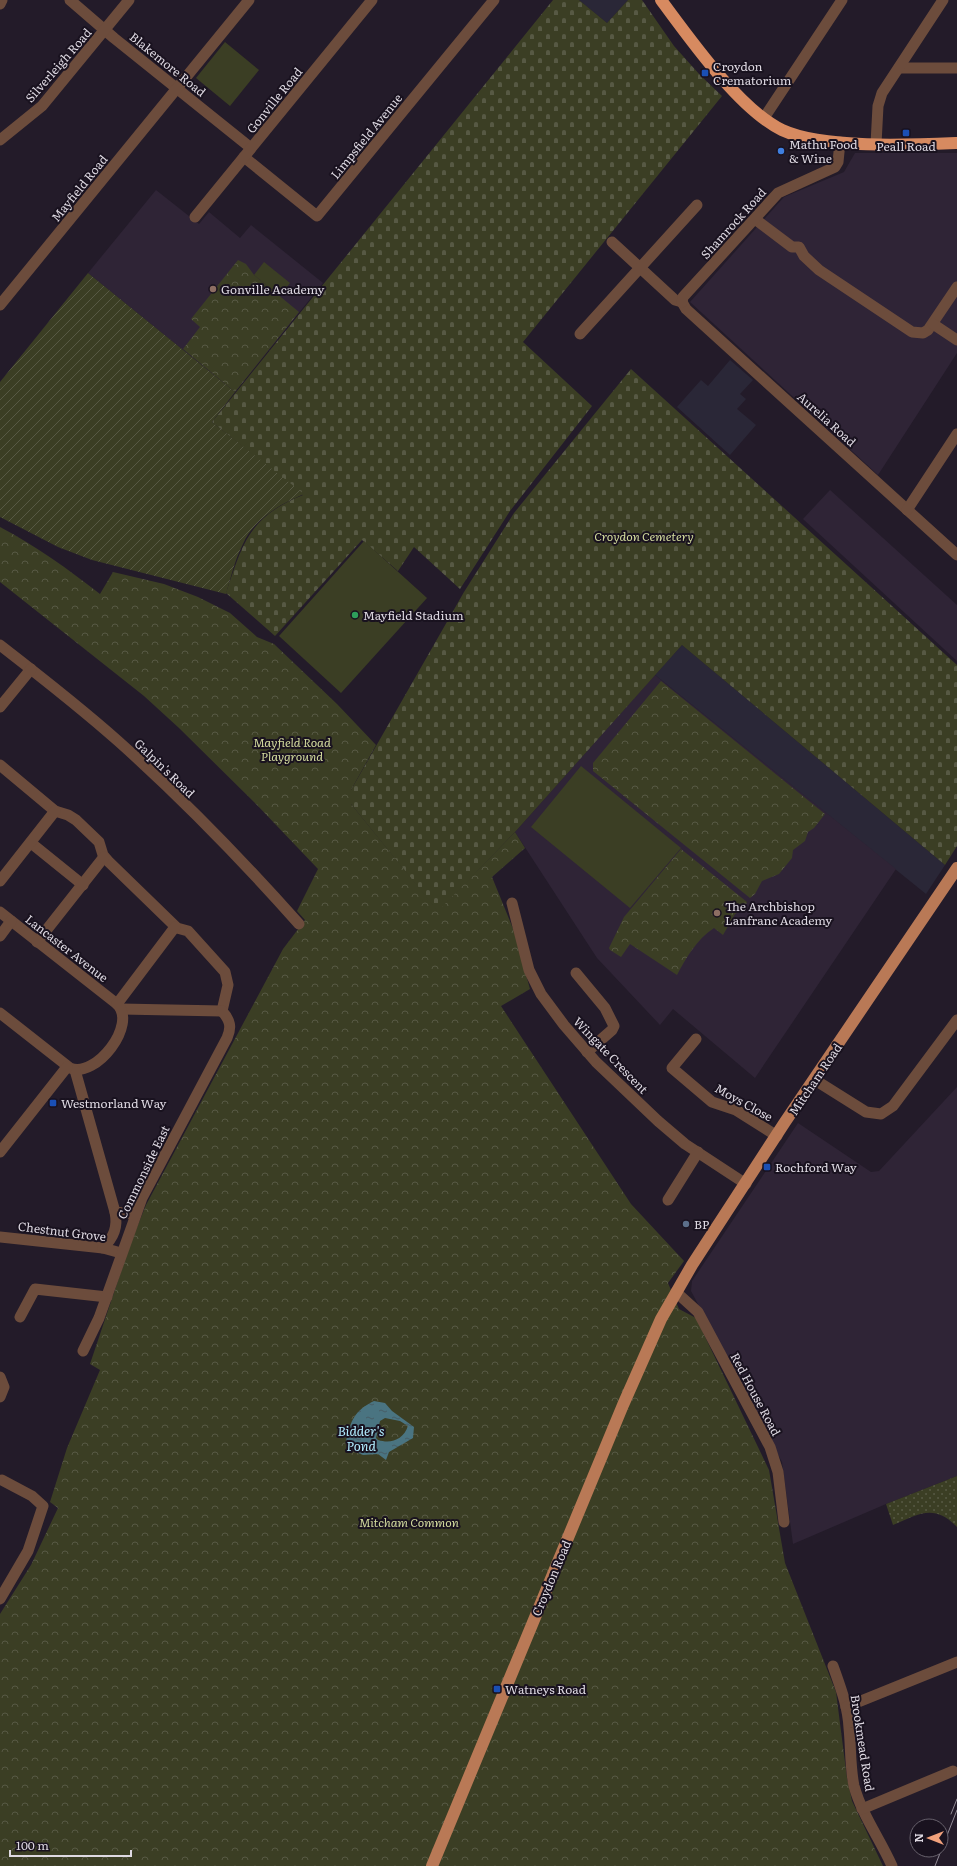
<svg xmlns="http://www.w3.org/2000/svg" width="957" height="1866" font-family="Literata,serif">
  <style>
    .commercial { fill: #2a2737 }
    .built { fill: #2f2436 }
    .grass { fill: url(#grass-dots) }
    .cemetery { fill: url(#cemetery-stones) }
    .park { fill: url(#park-crowns) }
    .garden { fill: url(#garden-furrows) }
    .pitch { fill: #3b3e24 }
    .water { fill: url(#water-ripples); fill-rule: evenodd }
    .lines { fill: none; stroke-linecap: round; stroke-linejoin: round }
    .minor { stroke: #6c4c3c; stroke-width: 11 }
    .major { stroke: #b97956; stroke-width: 12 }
    .highway { stroke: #d78a60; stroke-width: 12 }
    .tram { stroke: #918b96; stroke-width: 1 }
    .transit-dot { fill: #1a4fb4; stroke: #19121f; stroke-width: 1.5 }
    .shop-dot { fill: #3f7fe0; stroke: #19121f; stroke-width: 1.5 }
    .education-dot { fill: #8d6e63; stroke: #19121f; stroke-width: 1.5 }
    .leisure-dot { fill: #2e9e5b; stroke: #19121f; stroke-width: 1.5 }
    .service-dot { fill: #5c6f8a; stroke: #19121f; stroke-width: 1.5 }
    .labels { text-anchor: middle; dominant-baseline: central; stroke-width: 4; stroke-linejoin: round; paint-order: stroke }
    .street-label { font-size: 12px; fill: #ded9e2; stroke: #19121f }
    .poi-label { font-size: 12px; fill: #ded9e2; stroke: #19121f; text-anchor: start }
    .park-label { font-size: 12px; font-style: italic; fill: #d2da9d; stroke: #19121f }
    .water-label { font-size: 13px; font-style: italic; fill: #b1ecfe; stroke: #19121f }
  </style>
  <defs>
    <pattern id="grass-dots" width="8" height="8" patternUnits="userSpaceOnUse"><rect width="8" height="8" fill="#3b3e24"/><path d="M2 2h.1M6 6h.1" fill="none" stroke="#575944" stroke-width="1.8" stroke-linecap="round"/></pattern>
    <pattern id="cemetery-stones" width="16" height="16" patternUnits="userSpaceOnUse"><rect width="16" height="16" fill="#3b3e24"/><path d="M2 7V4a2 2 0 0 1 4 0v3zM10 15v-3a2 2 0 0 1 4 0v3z" fill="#575944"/></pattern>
    <pattern id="park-crowns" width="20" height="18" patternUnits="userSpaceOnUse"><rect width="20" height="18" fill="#3b3e24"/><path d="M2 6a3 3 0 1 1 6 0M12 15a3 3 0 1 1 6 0" fill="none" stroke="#575944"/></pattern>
    <pattern id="garden-furrows" width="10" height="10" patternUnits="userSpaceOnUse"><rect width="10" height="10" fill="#3b3e24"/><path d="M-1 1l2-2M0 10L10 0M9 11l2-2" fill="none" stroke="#575944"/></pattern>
    <pattern id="water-ripples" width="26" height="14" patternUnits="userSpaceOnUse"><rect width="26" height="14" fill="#4a7481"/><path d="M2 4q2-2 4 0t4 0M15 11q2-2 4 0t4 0" fill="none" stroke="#475d66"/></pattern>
  </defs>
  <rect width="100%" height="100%" fill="#231b29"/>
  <g class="commercial">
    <path d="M579 0H628L607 23Z"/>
    <path d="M730 360 753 380 740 394 746 399 737 409 756 425 730 455 677 407 701 380 708 386Z"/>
    <path d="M682 645 945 865 926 894 655 675Z"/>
  </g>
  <g class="built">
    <path d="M855 153H957V353L878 475 690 302 784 197 844 172Z"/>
    <path d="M156 190 199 224 209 212 240 238 251 225 323 283 235 392 88 273Z"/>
    <path d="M830 490 957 605V661L803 519Z"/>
    <path d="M655 675 896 869 755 1078 673 1009 660 1025 597 958 515 832Z"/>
    <path d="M957 1087V1476L886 1504 793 1544 782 1462 691 1291 692 1281 798 1123 871 1172 879 1171Z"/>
  </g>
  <path class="grass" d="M957 1476V1527C934 1503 919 1514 893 1525L886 1504Z"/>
  <g class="cemetery">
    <path d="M553 0H579L607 23 628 0H642L674 46 700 75 722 96 523 342 592 406 510 511 460 589 414 547 398 571 362 540 275 636 226 593C243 542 249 517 303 495L212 422Z"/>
    <path d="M631 369 957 665V846L945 865 682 645 515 832 438 912 351 804V790L464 592 514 513Z"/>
  </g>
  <g class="park">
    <path d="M238 260 246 264 254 275 299 312 235 392 183 349 200 327 191 319Z"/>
    <path d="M0 527C36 546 68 569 100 594L113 572 164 584 198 597 230 613 257 637 274 644 337 704 376 745 351 790V804L438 911 515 832 525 848 492 877 514 931 530 989 501 1006 631 1204 684 1261 668 1283 679 1309 696 1318 769 1470 785 1563 836 1692 847 1778 852 1801 883 1866H0V1614L31 1565 58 1508 50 1502 67 1448 100 1370 90 1364 131 1242 146 1205 283 949 305 920 297 911 318 869 257 805 179 728 144 696 0 582Z"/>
    <path d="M661 681 825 814 814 828 808 832 805 841 793 850 792 858 779 874 762 881 755 894 750 898 593 771V763Z"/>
    <path d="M681 849 747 902 744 909 735 914 723 935 714 928C697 939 686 958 677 975L630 944 621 957 610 950 609 948 624 917Z"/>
  </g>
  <path class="garden" d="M88 273 235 392 212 422 304 494C280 504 254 519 243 544 235 559 231 577 226 594L92 560 58 547 0 517V382Z"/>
  <g class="pitch">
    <path d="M225 42 259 70 230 106 196 78Z"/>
    <path d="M264 262 290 283 280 296 254 275Z"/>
    <path d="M364 541 427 598 341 693 279 636Z"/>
    <path d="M581 766 681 848 630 908 531 827Z"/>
  </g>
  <path class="water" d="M374 1401 385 1403 392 1411 414 1427 413 1438 389 1452 386 1460 378 1454 363 1455 353 1451 346 1441C351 1420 354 1411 374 1401ZM385 1418 400 1421 408 1426C403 1440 391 1444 378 1440L376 1438 380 1421Z"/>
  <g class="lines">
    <g class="minor">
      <path d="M70 0 114 38 251 148"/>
      <path d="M0 4 2 0"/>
      <path d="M899 68H957"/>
      <path d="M764 118 842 0"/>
      <path d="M0 140 42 106 129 0"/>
      <path d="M876 144 878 106 882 93 943 0"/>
      <path d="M244 157 317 216 494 0"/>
      <path d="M195 217 372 0"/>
      <path d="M755 219 792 247H799L804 256 819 270 912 332 923 333 928 330 957 287"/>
      <path d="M612 242 675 300 682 302"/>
      <path d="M682 302 686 309 957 555"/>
      <path d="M682 302 683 297 778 193 835 167 838 162 840 142"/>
      <path d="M0 305 249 0"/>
      <path d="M933 324 957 340"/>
      <path d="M580 334 697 205"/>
      <path d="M907 510 957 434"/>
      <path d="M0 645C40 676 80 707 118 741 182 798 242 860 299 924"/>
      <path d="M0 707 31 669"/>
      <path d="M0 765 55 811 68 815 76 820 99 842 103 855 109 862 177 928 188 931 225 972 228 985 222 1011"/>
      <path d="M31 843 83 885"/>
      <path d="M0 881 55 811"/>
      <path d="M512 903 529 970 541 994 564 1025 596 1062 658 1121 685 1144 746 1184"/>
      <path d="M0 912 117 1004"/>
      <path d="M0 936 11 921"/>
      <path d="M37 942 104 857"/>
      <path d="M576 973 605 1008 614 1026 612 1030 587 1052"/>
      <path d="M121 1009 222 1011"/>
      <path d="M0 1013 70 1068C96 1079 138 1024 117 1004L175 927"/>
      <path d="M696 1039 672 1068 712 1102 736 1110 777 1136"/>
      <path d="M75 1070 115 1212 135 1214"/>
      <path d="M815 1080 866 1112 881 1114 893 1106 957 1020"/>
      <path d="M0 1152 67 1067"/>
      <path d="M668 1200 698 1152"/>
      <path d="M0 1237 103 1248 121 1253"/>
      <path d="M103 1248C114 1237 118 1227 115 1212"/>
      <path d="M676 1292 698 1312 770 1447 778 1472 784 1522"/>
      <path d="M20 1317 35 1289 107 1297"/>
      <path d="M83 1351 99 1318 142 1198 227 1038C232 1027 230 1020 222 1011"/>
      <path d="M0 1377 4 1387 0 1397"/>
      <path d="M0 1599 28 1551 43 1506 32 1496 2 1480"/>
      <path d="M833 1666C840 1686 848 1706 849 1728 851 1747 850 1767 854 1786 862 1815 880 1839 892 1866"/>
      <path d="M846 1707 957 1662"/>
      <path d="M862 1809 953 1771"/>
    </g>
    <path class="major" d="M432 1866 623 1405 661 1319 692 1265 785 1122 957 868"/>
    <path class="highway" d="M661 0C690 39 739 109 782 130 823 149 911 145 957 143"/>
    <g class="tram">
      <path d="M951 1814 957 1799"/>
      <path d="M935 1866 957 1810"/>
    </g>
  </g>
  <g class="transit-dot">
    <rect x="701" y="69" width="8" height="8" rx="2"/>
    <rect x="902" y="129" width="8" height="8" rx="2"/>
    <rect x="49" y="1099" width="8" height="8" rx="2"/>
    <rect x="763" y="1163" width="8" height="8" rx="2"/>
    <rect x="493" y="1685" width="8" height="8" rx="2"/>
  </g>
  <circle class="shop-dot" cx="781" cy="151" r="4"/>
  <g class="education-dot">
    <circle cx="213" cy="289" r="4"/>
    <circle cx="717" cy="913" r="4"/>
  </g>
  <circle class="leisure-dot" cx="355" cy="615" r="4"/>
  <circle class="service-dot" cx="686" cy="1224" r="4"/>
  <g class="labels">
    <g class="street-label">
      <text transform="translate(168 64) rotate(39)">Blakemore Road</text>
      <text transform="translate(58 65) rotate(-49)">Silverleigh Road</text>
      <text transform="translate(274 100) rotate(-51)">Gonville Road</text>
      <text transform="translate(366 136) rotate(-51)">Limpsfield Avenue</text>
      <text transform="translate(79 188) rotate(-51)">Mayfield Road</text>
      <text transform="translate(733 223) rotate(-48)">Shamrock Road</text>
      <text transform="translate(827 419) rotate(42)">Aurelia Road</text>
      <text transform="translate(165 768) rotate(44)">Galpin's Road</text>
      <text transform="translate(67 948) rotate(38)">Lancaster Avenue</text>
      <text transform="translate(611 1055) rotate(46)">Wingate Crescent</text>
      <text transform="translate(815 1079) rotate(-56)">Mitcham Road</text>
      <text transform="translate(744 1102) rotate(29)">Moys Close</text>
      <text transform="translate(143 1172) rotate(-64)">Commonside East</text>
      <text transform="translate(62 1231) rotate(7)">Chestnut Grove</text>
      <text transform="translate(756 1394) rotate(62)">Red House Road</text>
      <text transform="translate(551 1578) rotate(-67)">Croydon Road</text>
      <text transform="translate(863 1743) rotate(81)">Brookmead Road</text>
    </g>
    <g class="poi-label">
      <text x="713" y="66">Croydon<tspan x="713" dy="14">Crematorium</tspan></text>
      <text x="789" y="144">Mathu Food<tspan x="789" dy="14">&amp; Wine</tspan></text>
      <text x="906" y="146" text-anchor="middle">Peall Road</text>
      <text x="221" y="289">Gonville Academy</text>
      <text x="363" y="615">Mayfield Stadium</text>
      <text x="725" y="906">The Archbishop<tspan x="725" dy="14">Lanfranc Academy</tspan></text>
      <text x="61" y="1103">Westmorland Way</text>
      <text x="775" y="1167">Rochford Way</text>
      <text x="694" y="1224">BP</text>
      <text x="505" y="1689">Watneys Road</text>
    </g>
    <g class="park-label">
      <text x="644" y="536">Croydon Cemetery</text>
      <text x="292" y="742">Mayfield Road<tspan x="292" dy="14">Playground</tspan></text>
      <text x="409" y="1522">Mitcham Common</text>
    </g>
    <g class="water-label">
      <text x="361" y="1430">Bidder's<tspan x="361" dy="15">Pond</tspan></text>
    </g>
  </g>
  <g transform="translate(929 1838) rotate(270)"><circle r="19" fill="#19121f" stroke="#68626d"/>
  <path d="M0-3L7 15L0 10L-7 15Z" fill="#f1a17c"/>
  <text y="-6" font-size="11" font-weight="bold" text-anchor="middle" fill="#ded9e2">N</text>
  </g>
  <path d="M10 1850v6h121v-6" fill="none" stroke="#ded9e2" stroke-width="2"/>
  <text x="16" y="1850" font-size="12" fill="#ded9e2" stroke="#19121f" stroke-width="3" paint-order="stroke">100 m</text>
</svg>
